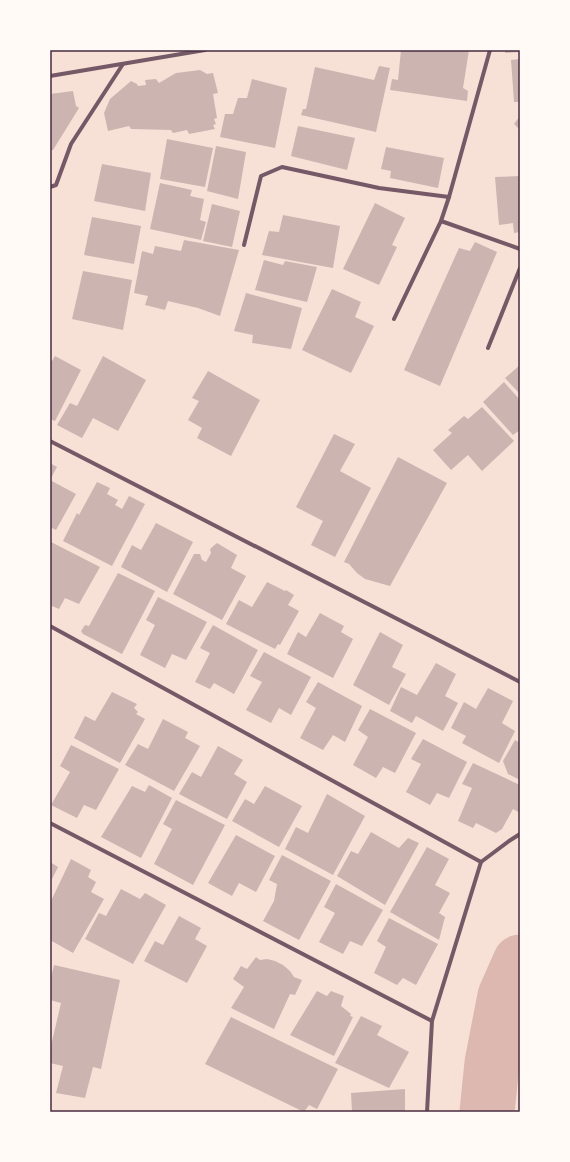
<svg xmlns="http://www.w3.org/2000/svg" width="570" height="1162" font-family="Arial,sans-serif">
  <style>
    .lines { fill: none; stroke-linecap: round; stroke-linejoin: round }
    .river { stroke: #dcb8b0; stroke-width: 55 }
    .building { fill: #ccb4b1 }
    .minor { stroke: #755966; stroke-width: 4 }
    .neatline { fill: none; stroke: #4a2c40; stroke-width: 1.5 }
  </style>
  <rect width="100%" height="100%" fill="#f7e1d7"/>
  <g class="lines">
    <path class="river" d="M487 1112 492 1063 505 996 520 962"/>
  </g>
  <g class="building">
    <path d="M401 50H469L463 88 468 91 467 101 390 90 392 79 398 80Z"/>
    <path d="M505 50H520V52L505 53Z"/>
    <path d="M520 59V102H514L511 60Z"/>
    <path d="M379 66 390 68 376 132 301 115 303 109H306L315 67 374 80Z"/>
    <path d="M200 70 207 74 213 73 218 93 213 94 217 118 214 119 216 124 213 125 215 129 189 134 187 130 173 133 171 130 131 129 129 126 108 131 104 113 110 99 131 81 137 84 138 86 146 85 145 80 156 79 159 83 176 73Z"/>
    <path d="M252 79 287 88 275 148 220 137 225 114H233L238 98H247Z"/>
    <path d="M73 91 76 106 79 108 53 150H50V94Z"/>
    <path d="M520 116V130L514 124Z"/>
    <path d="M298 126 355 138 347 170 291 156Z"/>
    <path d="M167 139 213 148 205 187 160 179Z"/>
    <path d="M216 146 246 152 238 199 207 191Z"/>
    <path d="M386 147 444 158 438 188 390 178 391 171 381 169Z"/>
    <path d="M102 164 151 173 145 211 94 201Z"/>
    <path d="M520 176V232L514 233 513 223 499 225 495 177Z"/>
    <path d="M160 183 192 190 190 196 204 199 200 220 206 222 201 240 150 229Z"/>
    <path d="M375 203 405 218 392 245 397 247 379 285 343 269Z"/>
    <path d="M212 204 240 211 232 247 203 241Z"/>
    <path d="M283 215 340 226 333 268 262 255 269 231 279 232Z"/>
    <path d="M92 217 141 226 134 264 84 255Z"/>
    <path d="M184 240 239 250 220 316 198 308 168 301 165 310 145 305 148 296 134 293 142 251 153 254 155 246 181 251Z"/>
    <path d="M475 242 497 252 440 386 404 370 459 248 470 251Z"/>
    <path d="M264 260 283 265 285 261 317 267 307 302 255 290Z"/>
    <path d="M83 271 132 280 123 330 72 319Z"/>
    <path d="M332 289 361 302 355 317 374 326 351 373 302 350Z"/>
    <path d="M246 293 302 308 291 349 252 343 253 335 234 331Z"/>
    <path d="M55 356 81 370 55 421 50 419V360L52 361Z"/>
    <path d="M103 356 146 380 118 431 93 418 82 438 57 425 70 403 77 406Z"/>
    <path d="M520 365V394L505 378Z"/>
    <path d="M208 371 260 400 231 456 197 438 202 428 188 420 199 401 192 398Z"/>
    <path d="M504 382 520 400V430L513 435 483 402Z"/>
    <path d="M482 407 514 441 482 471 468 455 451 470 433 450 452 433 448 430 464 416 468 419Z"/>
    <path d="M334 434 355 444 340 471 371 488 335 557 311 545 323 521 296 507Z"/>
    <path d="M398 457 447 483 390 586 365 579 357 573 349 564 344 562Z"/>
    <path d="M50 463 57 467 50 480 76 494 56 530 50 527Z"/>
    <path d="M97 482 110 488 107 494 118 500 115 505 122 509 129 496 145 504 112 566 63 541 77 513 79 515Z"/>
    <path d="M156 523 193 542 167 592 121 567 132 545 141 550Z"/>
    <path d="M51 542 100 567 79 604 65 598 59 609 52 606 50 609V544Z"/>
    <path d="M217 543 237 555 231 568 246 576 222 620 173 594 194 554H200L202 560 206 562 211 553 210 549Z"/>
    <path d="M118 573 155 591 122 654 83 634 81 631 85 625 89 626Z"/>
    <path d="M267 582 285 591 286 590 294 595 288 605 299 611 280 645 278 644 275 649 226 624 239 600 252 607Z"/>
    <path d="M158 597 207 622 186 660 172 654 165 668 140 655 155 625 146 620Z"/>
    <path d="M320 613 344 626 341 632 353 639 333 678 287 654 298 632 306 637Z"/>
    <path d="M213 625 258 650 234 694 214 683 210 689 195 682 210 653 200 648Z"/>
    <path d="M380 632 403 645 392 667 406 674 389 705 353 685Z"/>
    <path d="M264 652 311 677 291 715 279 708 271 723 246 710 262 682 250 676Z"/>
    <path d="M436 663 456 674 445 696 458 703 443 731 416 716 412 723 390 711 401 687 417 695Z"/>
    <path d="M318 682 362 706 345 742 333 735 323 750 300 738 316 708 306 702Z"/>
    <path d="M488 688 513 701 502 723 515 731 499 763 462 743 466 736 451 728 464 702 476 709Z"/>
    <path d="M112 692 137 704 134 708 138 712 136 714 145 719 120 763 74 738 85 716 95 721Z"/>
    <path d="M370 709 416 733 395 773 383 767 376 778 353 765 368 737 358 730Z"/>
    <path d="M163 719 188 732 185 738 200 746 174 791 125 765 138 744 148 749Z"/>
    <path d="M423 739 467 762 449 798 437 793 430 805 406 792 421 764 411 759Z"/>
    <path d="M515 740 520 743V780L508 774 503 761Z"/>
    <path d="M71 745 119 769 96 810 84 805 77 818 51 805 70 772 60 766Z"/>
    <path d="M218 746 243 760 234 774 247 782 227 819 179 794 192 772 201 777Z"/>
    <path d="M473 763 520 785V813L513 809 502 829 496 833 476 823 473 828 458 821 472 788 462 784Z"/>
    <path d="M149 785 172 798 141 858 101 837 132 786 145 792Z"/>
    <path d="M265 786 302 806 279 847 232 821 245 799 254 804Z"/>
    <path d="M327 794 365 816 333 875 285 849 296 827 308 833Z"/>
    <path d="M176 800 225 825 193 885 154 864 172 829 163 824Z"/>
    <path d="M371 832 399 848 408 838 419 843 385 905 337 876 351 851 358 854Z"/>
    <path d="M236 835 275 856 256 892 239 883 232 896 208 883Z"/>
    <path d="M427 847 449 859 435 885 450 893 439 913 445 917 439 940 390 912Z"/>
    <path d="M282 855 331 881 299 940 263 921 274 901 277 884 269 880Z"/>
    <path d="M71 859 91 870 88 877 96 882 91 892 104 899 73 953 50 940V903Z"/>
    <path d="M50 862 58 867 50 883Z"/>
    <path d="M336 884 383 910 362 946 350 941 343 954 319 942 335 913 324 907Z"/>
    <path d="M121 889 140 899 145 893 166 905 133 964 85 939 99 913 106 916Z"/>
    <path d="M179 916 201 928 195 939 207 946 187 983 144 961 155 941 163 945Z"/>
    <path d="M389 918 438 944 416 985 403 978 397 985 374 973 386 947 377 941Z"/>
    <path d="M256 957 260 960 267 959 275 961 283 965 290 971 294 977 302 980 295 995 290 994 274 1029 231 1008 244 987 233 979 241 966 247 969Z"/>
    <path d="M54 965 120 980 101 1069 93 1067 85 1098 56 1093 63 1066 50 1063V1050L61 1003 50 1000V982Z"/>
    <path d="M317 991 327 996 331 991 344 996 341 1006 351 1014 350 1016 353 1017 334 1056 290 1035Z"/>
    <path d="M361 1016 382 1026 377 1035 409 1052 389 1088 335 1063Z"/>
    <path d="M231 1017 338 1069 317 1109 309 1105 304 1112 205 1064Z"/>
    <path d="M405 1089V1112H352L351 1093Z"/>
  </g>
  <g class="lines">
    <g class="minor">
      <path d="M50 76 205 50"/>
      <path d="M50 187 56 185 71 144 123 64"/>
      <path d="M449 197 441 221 520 249"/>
      <path d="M244 245 261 176 282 167 379 188 449 197 490 50"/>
      <path d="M394 319 441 221"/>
      <path d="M488 348 520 268"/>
      <path d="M50 441 520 682"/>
      <path d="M50 626 481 862"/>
      <path d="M50 823 432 1021"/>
      <path d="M427 1112 432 1021 481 862 509 841 520 834"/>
    </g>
  </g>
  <rect width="570" height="1162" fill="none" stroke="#fffaf5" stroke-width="102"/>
  <rect x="51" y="51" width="468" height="1060" class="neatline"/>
</svg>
